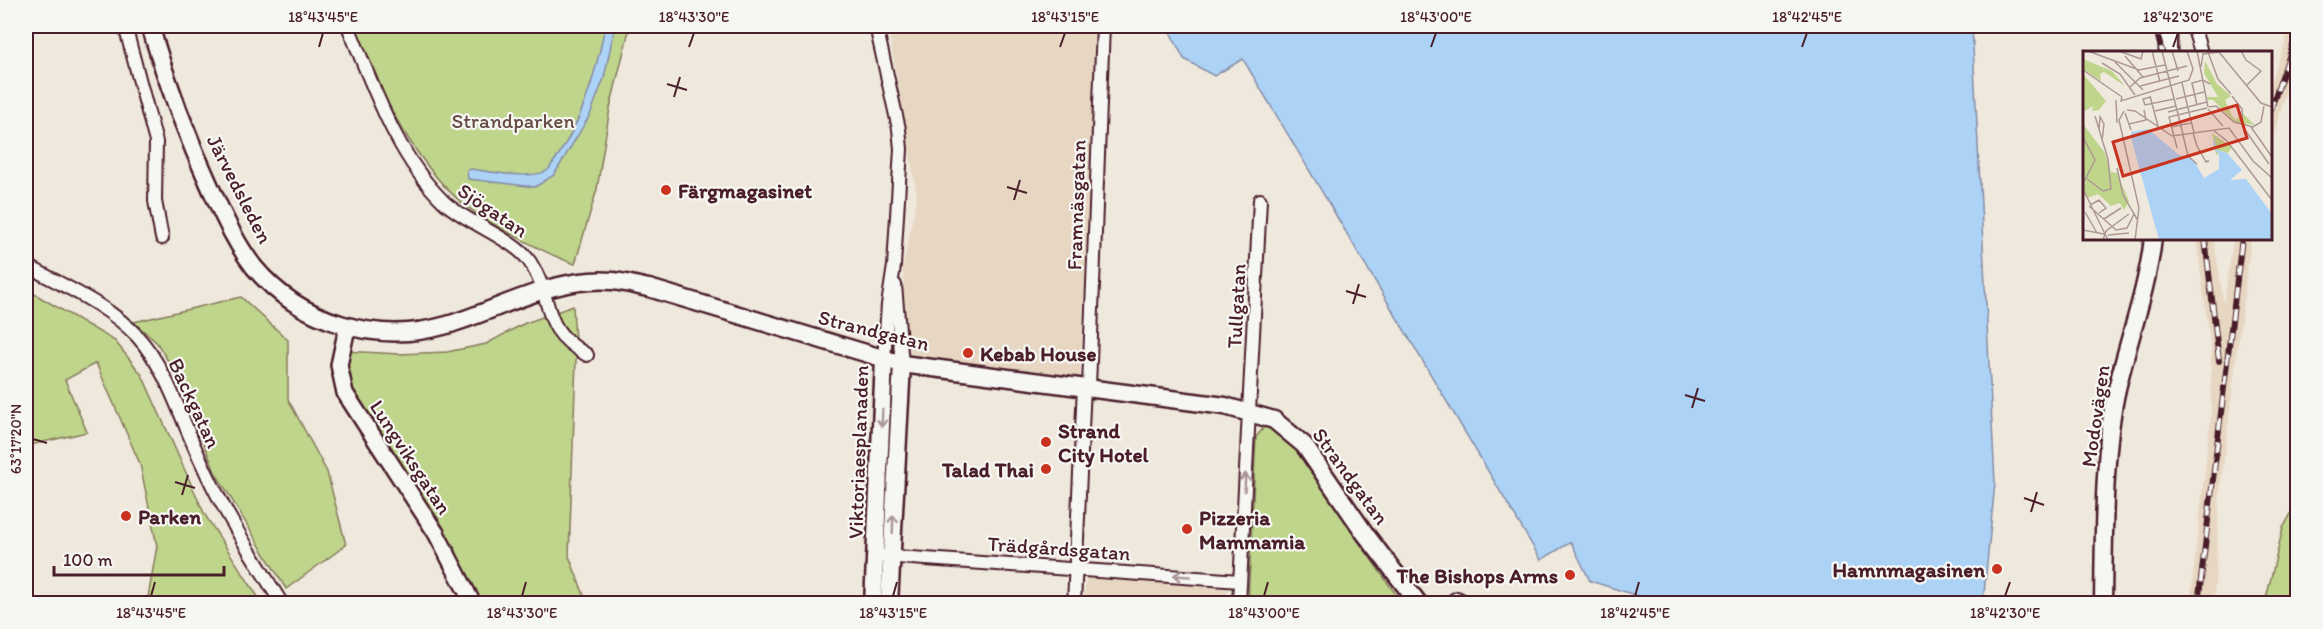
<svg xmlns="http://www.w3.org/2000/svg" width="2323" height="629" font-family="Itim,sans-serif">
  <style>
    .built { fill: #e7d7c2 }
    .green { fill: #bfd58b; stroke: #847a5b; stroke-width: 1.5 }
    .water { fill: #acd3f6; stroke: #858ba5; stroke-width: 1.5 }
    .lines { fill: none; stroke-linecap: round; stroke-linejoin: round }
    .minor-casing { stroke: #4a1f2b; stroke-width: 16 }
    .tertiary-casing { stroke: #4a1f2b; stroke-width: 20 }
    .secondary-casing { stroke: #4a1f2b; stroke-width: 21 }
    .minor { stroke: #f6f6f2; stroke-width: 12 }
    .tertiary { stroke: #f6f6f2; stroke-width: 15 }
    .secondary { stroke: #f6f6f2; stroke-width: 16 }
    .rail-casing { stroke: #4a1f2b; stroke-width: 6 }
    .rail { stroke: #f6f6f2; stroke-width: 4; stroke-dasharray: 11; stroke-linecap: butt }
    .oneway { stroke: #a99598 }
    .ticks { fill: none; stroke: #4a1f2b; stroke-width: 2 }
    .poi-dot { fill: #c8321e; stroke: #f6f6f2; stroke-width: 2 }
    .labels { text-anchor: middle; dominant-baseline: central; stroke-width: 4.5; stroke-linejoin: round; paint-order: stroke }
    .park-label { font-size: 21px; fill: #674c43; stroke: #f6f6f2 }
    .street-label { font-size: 21px; fill: #4a1f2b; stroke: #f6f6f2 }
    .poi-label { font-size: 21px; font-weight: bold; fill: #4a1f2b; stroke: #f6f6f2; text-anchor: start }
    .inset-road { fill: none; stroke: #ad9895; stroke-width: 1.5 }
    .view { fill: #c8321e; fill-opacity: 0.15; stroke: #c8321e; stroke-width: 3 }
    .inset-edge { fill: none; stroke: #4a1f2b; stroke-width: 3 }
    .neatline { fill: none; stroke: #4a1f2b; stroke-width: 2 }
    .ticks-label { font-size: 15px; text-anchor: middle; fill: #4a1f2b }
  </style>
  <rect width="100%" height="100%" fill="#efe8dc"/>
  <filter id="ink" filterUnits="userSpaceOnUse"><feTurbulence type="fractalNoise" baseFrequency=".0167" numOctaves="2"/><feDisplacementMap in="SourceGraphic" scale="12" xChannelSelector="R" yChannelSelector="G"/><feConvolveMatrix kernelMatrix="1 2 1 2 8 2 1 2 1" color-interpolation-filters="sRGB"/></filter>
  <g filter="url(#ink)">
    <g class="built">
      <path d="M888 26H1098L1080 377 907 355 903 267 917 196Z"/>
      <path d="M2291 26H2297V56L2271 143V82Z"/>
      <path d="M2196 239H2214L2224 304 2233 239H2251L2220 491 2214 603H2190L2211 414V348Z"/>
      <path d="M1086 576 1228 589 1227 603H1084Z"/>
    </g>
    <g class="green">
      <path d="M350 26H630L610 108 597 189 575 264C554 257 536 247 517 237 501 228 484 220 470 209 419 173 374 82 350 26Z"/>
      <path d="M26 289 115 341 142 375 205 515 262 603H147L157 546 140 464 96 363 65 380 87 432 26 446Z"/>
      <path d="M241 297 288 340V399L327 472 346 545 286 589 215 472 178 377 157 343 134 322Z"/>
      <path d="M573 306 576 360 569 556 587 603H481L469 580 349 392 345 351 399 354 447 352 486 344 523 324Z"/>
      <path d="M1265 426 1287 435 1315 468 1350 529 1402 603 1248 604 1256 437Z"/>
      <path d="M2297 503V603H2265L2283 528Z"/>
    </g>
    <g class="water">
      <path d="M605 26H615L604 78 590 115 554 175 535 187 468 179 467 170 472 169C490 172 534 180 548 170 581 127 595 78 605 26Z"/>
      <path d="M1167 26H1972L1995 483 1983 603H1650L1651 600 1590 581 1571 542 1541 560 1243 59 1214 76 1184 59Z"/>
    </g>
    <g class="lines">
      <g class="minor-casing">
        <g id="minor">
          <path d="M125 26 156 142 155 201 162 238"/>
          <path d="M348 26C373 85 396 156 444 202 465 222 516 240 530 262 556 303 538 327 587 355"/>
          <path d="M876 26 899 129 901 149 894 266 888 305 884 360"/>
          <path d="M2193 26 2201 52"/>
          <path d="M26 265C63 286 107 304 137 336 168 370 181 420 201 461 223 511 253 557 282 604"/>
          <path d="M895 285 902 364"/>
          <path d="M1089 387 1103 26"/>
          <path d="M883 556 1240 581"/>
          <path d="M1074 604 1084 386"/>
          <path d="M1239 604 1260 200"/>
          <path d="M1448 604 1457 598 1469 604"/>
        </g>
      </g>
      <g class="tertiary-casing">
        <path id="tertiary" d="M347 328 339 365 345 393 436 533 473 604"/>
      </g>
      <g class="secondary-casing">
        <g id="secondary">
          <path d="M150 26C167 83 187 137 212 191 224 217 236 244 254 267 300 323 378 345 447 325 501 309 555 276 613 281 625 282 637 286 649 288L902 364 1225 406 1274 420 1304 445 1366 535 1419 604"/>
          <path d="M2168 52V26"/>
          <path d="M873 604 884 360"/>
          <path d="M889 604 902 364"/>
          <path d="M2103 604C2104 541 2103 459 2115 398 2126 345 2147 293 2153 238"/>
        </g>
      </g>
      <use href="#minor" class="minor"/>
      <use href="#tertiary" class="tertiary"/>
      <use href="#secondary" class="secondary"/>
      <g class="rail-casing">
        <g id="rail">
          <path d="M2155 26 2162 52"/>
          <path d="M2270 111 2298 31"/>
          <path d="M2205 238 2219 361"/>
          <path d="M2198 604 2242 238"/>
        </g>
      </g>
      <use href="#rail" class="rail"/>
    </g>
    <defs><path id="oneway-shaft" d="M-6 0H5M1.5-3L5.5 0L1.5 3" fill="none" stroke-width="1.6" stroke-linecap="round" stroke-linejoin="round" transform="scale(1.5)"/></defs>
    <g class="oneway">
      <use href="#oneway-shaft" transform="translate(882 418) rotate(92)"/>
      <use href="#oneway-shaft" transform="translate(1245 482) rotate(-87)"/>
      <use href="#oneway-shaft" transform="translate(893 524) rotate(-88)"/>
      <use href="#oneway-shaft" transform="translate(1182 576) rotate(-176)"/>
    </g>
  </g>
  <path class="ticks" d="M319 47 323 33M689 47 694 33M1060 47 1065 33M1431 47 1436 33M1802 47 1807 33M2173 47 2178 33M667 84 687 90M674 97 680 77M1007 187 1027 193M1014 200 1020 180M1346 291 1366 297M1353 304 1359 284M1685 395 1705 401M1692 408 1698 388M33 439 47 443M175 482 195 488M182 495 188 475M2024 498 2044 505M2031 512 2037 492M151 596 155 582M522 596 526 582M893 596 897 582M1264 596 1268 582M1635 596 1639 582M2005 596 2010 582"/>
  <g class="poi-dot">
    <circle cx="666" cy="190" r="6"/>
    <circle cx="968" cy="353" r="6"/>
    <circle cx="1046" cy="442" r="6"/>
    <circle cx="1046" cy="469" r="6"/>
    <circle cx="126" cy="516" r="6"/>
    <circle cx="1187" cy="529" r="6"/>
    <circle cx="1997" cy="569" r="6"/>
    <circle cx="1570" cy="575" r="6"/>
  </g>
  <g class="labels">
    <g class="park-label">
      <text x="513" y="120">Strandparken</text>
    </g>
    <g class="street-label">
      <text transform="translate(240 189) rotate(63)">Järvedsleden</text>
      <text transform="translate(1076 205) rotate(-88)">Framnäsgatan</text>
      <text transform="translate(493 210) rotate(34)">Sjögatan</text>
      <text transform="translate(1236 306) rotate(-87)">Tullgatan</text>
      <text transform="translate(874 330) rotate(14)">Strandgatan</text>
      <text transform="translate(195 403) rotate(65)">Backgatan</text>
      <text transform="translate(2095 416) rotate(-82)">Modovägen</text>
      <text transform="translate(858 452) rotate(-88)">Viktoriaesplanaden</text>
      <text transform="translate(411 457) rotate(57)">Lungviksgatan</text>
      <text transform="translate(1351 476) rotate(54)">Strandgatan</text>
      <text transform="translate(1059 548) rotate(4)">Trädgårdsgatan</text>
    </g>
    <g class="poi-label">
      <text x="678" y="190">Färgmagasinet</text>
      <text x="980" y="353">Kebab House</text>
      <text x="1058" y="430">Strand<tspan x="1058" dy="24">City Hotel</tspan></text>
      <text x="1034" y="469" text-anchor="end">Talad Thai</text>
      <text x="138" y="516">Parken</text>
      <text x="1199" y="517">Pizzeria<tspan x="1199" dy="24">Mammamia</tspan></text>
      <text x="1985" y="569" text-anchor="end">Hamnmagasinen</text>
      <text x="1558" y="575" text-anchor="end">The Bishops Arms</text>
    </g>
  </g>
  <g transform="translate(2083 51)">
    <rect width="189" height="189" fill="#efe8dc"/>
    <path d="M0 8 29 20 42 35 21 21 17 23 18 30 0 18ZM122 10 134 33 148 45 142 49 149 65 153 69 159 62 172 74 152 71 130 49H125L123 46H135L121 22ZM0 23 23 50 16 59 9 60 10 55 0 61ZM0 73 22 102 28 121 34 122 46 150 41 159 37 152 28 155 15 143 4 147 0 135 4 129 0 133ZM129 82 149 96 145 102 139 100 133 104Z" fill="#bfd58b"/>
    <path d="M65 78 96 104 109 107 121 127 136 118V103L131 98 130 93 132 86 136 85 132 87V98L144 102 159 119 147 129 163 128 189 163V189H76L48 87V81Z" fill="#acd3f6"/>
    <path class="inset-road" d="M5 0 56 19 82 14M36 0 58 8 60 0M69 0 77 31M79 0 100 83M89 0 95 20M114 0 125 56M158 0 163 9 178 20 164 34M125 1 135 28 148 43M42 5 60 26M32 11 60 39M19 12 37 23 52 44M118 16 120 3 136 1 178 52 189 56M0 19 39 46M99 32 111 82M57 35 96 25M47 36 57 27 104 15M67 45 75 75M149 45 159 58 160 76 186 113M39 46 38 50 106 29 110 18 104 0M68 46 60 48 62 54 91 48M93 48 121 41M33 49 34 72M114 54 109 32 120 29 127 33M126 56 133 55 151 71 170 76 178 71 181 55M125 58 140 75M44 59 52 60 89 85 146 77 170 110 189 127M41 60 36 69 56 157 52 189M72 60 93 55M85 61 124 51M42 62 48 79M46 73 63 69 61 59M88 76 108 72M168 76 189 106M16 79 17 66 21 73 19 90M130 79 144 90 189 149M110 82 114 95 123 111 126 110H123M100 84 105 105 114 113M0 86 12 109 0 133M94 97 86 66 124 57M34 117 40 144 54 168M4 128 20 140 28 138 25 108 12 65M0 138 25 189M7 154 16 149 23 157 16 162M6 155 33 179 44 177 51 163M2 161 14 182M21 168 38 157M0 179 21 183M25 184 46 182M20 189 23 180 46 163"/>
    <path class="view" d="M154 54 164 87 40 125 30 91Z"/>
    <rect width="189" height="189" class="inset-edge"/>
  </g>
  <rect width="2323" height="629" fill="none" stroke="#f6f6f2" stroke-width="66"/>
  <path d="M54 566v9h170v-9" fill="none" stroke="#4a1f2b" stroke-width="3"/>
  <text x="63" y="566" font-size="18" fill="#4a1f2b" stroke="#f6f6f2" stroke-width="4.5" paint-order="stroke">100 m</text>
  <rect x="33" y="33" width="2257" height="563" class="neatline"/>
  <g class="ticks-label">
    <text x="323" y="22">18°43'45"E</text>
    <text x="694" y="22">18°43'30"E</text>
    <text x="1065" y="22">18°43'15"E</text>
    <text x="1436" y="22">18°43'00"E</text>
    <text x="1807" y="22">18°42'45"E</text>
    <text x="2178" y="22">18°42'30"E</text>
    <text transform="translate(16 439) rotate(-90)" y="5">63°17'20"N</text>
    <text x="151" y="618">18°43'45"E</text>
    <text x="522" y="618">18°43'30"E</text>
    <text x="893" y="618">18°43'15"E</text>
    <text x="1264" y="618">18°43'00"E</text>
    <text x="1635" y="618">18°42'45"E</text>
    <text x="2005" y="618">18°42'30"E</text>
  </g>
</svg>
